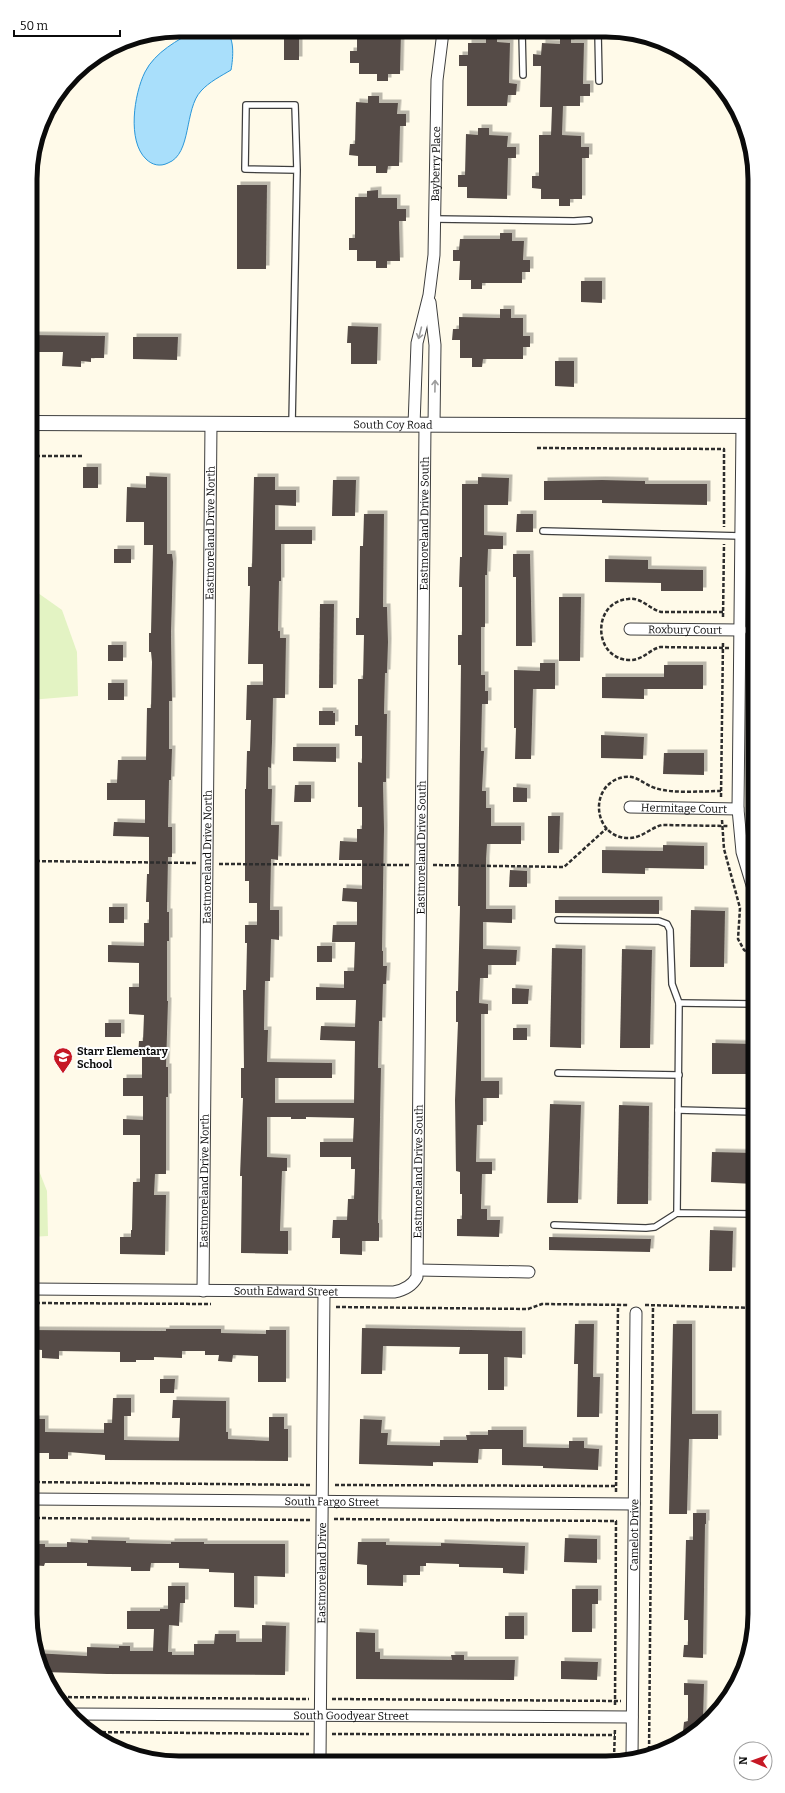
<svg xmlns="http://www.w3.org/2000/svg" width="785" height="1793" font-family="Bitter,serif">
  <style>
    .pitch { fill: #e3f3c3 }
    .water { fill: #a9dffb; stroke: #2a97d9 }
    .building { fill: #554c47; filter: url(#shadow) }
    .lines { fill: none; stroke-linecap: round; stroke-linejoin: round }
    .service-casing { stroke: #3e3e3e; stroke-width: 8 }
    .minor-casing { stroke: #3e3e3e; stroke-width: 13 }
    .tertiary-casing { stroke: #3e3e3e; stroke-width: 16 }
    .path { stroke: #2d2d2d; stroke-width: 2.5; stroke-dasharray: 4 2; stroke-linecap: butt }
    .service { stroke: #fff; stroke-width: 5.5 }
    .minor { stroke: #fff; stroke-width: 11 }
    .tertiary { stroke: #fff; stroke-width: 14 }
    .oneway { stroke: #9d9d9d }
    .labels { text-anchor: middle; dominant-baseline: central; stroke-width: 4; stroke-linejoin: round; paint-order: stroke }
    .street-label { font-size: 11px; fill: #0b0b0b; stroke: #fff }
    .poi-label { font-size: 11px; font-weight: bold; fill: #0b0b0b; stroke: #fff; text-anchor: start }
    .rim { fill: none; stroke: #0b0b0b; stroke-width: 5 }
  </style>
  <defs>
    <filter id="shadow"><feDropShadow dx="3.5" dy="-3.5" stdDeviation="0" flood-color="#0004"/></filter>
  </defs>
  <rect width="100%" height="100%" fill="#fffae9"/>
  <g class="pitch">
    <path d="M30 590 38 593 62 610 77 652 78 696 30 700Z"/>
    <path d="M30 1148 47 1191 48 1236 30 1237Z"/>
  </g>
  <path class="water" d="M196 30C204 30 214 29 222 30 236 33 233 59 231 70 221 76 209 82 201 91 184 109 192 154 168 163 160 167 152 165 146 159 127 141 134 94 145 72 155 52 178 40 196 30Z"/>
  <g class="building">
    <rect x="284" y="31" width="15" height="29"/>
    <path d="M357 31H401L400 74H388V81H377V74H359V63H350V51H357Z"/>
    <path d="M486 36H497V42L510 43 509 83 517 84 516 95H508L507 106H467V66H459V55H468V43H486Z"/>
    <path d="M560 36H571V43H584L583 84H590V96H580V106H563L562 135 581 136V147H589V158H582V199H570V206H559V199H541V189L532 188V176H539V135H551L552 107H540L541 66H533V54L541 55 542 43 560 44Z"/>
    <path d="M368 96H379V103H398L397 114H406V126H400L399 166H388L387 173H376V166H358V156L349 155 350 144H355L356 102 368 103Z"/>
    <path d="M478 128H489V135L508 136 507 147H516V158H508L507 199 467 198V187H458V175H465L466 134 478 135Z"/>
    <path d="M237 185H267L266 269H237Z"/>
    <path d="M378 190V198H397V209H406V221H399L400 261H387V268H376V261H357V250H349V238H355V197H367V191Z"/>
    <path d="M500 233H512V241H524L523 260H530V272H522V283H482V289H471V280H459L460 261H453V250H459L460 239H500Z"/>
    <path d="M581 281H602V303L581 302Z"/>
    <path d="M500 309H511V318H523V336H530V347H523V359H483L482 367H472V358H460V340H452L453 329H459V317L500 318Z"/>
    <path d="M348 326 378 327 377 364H351V343H347Z"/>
    <path d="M30 335 105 336 104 358H91V362L81 361V367L62 366 63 352H30Z"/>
    <path d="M133 337H178L177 360 133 359Z"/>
    <path d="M555 361H574V387L555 386Z"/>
    <rect x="83" y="467" width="15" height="21"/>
    <path d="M146 476 167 477V554H172L173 562 171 633 172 701H169V749H172L171 780H169L168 827H172V857H168L167 912H169V941H167V1001H168L166 1067H168V1097H166V1174H155L154 1195H166L165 1255 120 1254V1237H131V1230H132L133 1182H140V1135H123V1119L143 1120V1096H123V1078H142V1057H138L139 1041H143L144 1015 129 1014V987H139V963L108 962V945L144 946V923H149V902H146L147 874H149V837L113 836 114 822 145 823V800H107V783H117L118 760H146L147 708H151L152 662 151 652H149V633H151L153 545H144V522H126L127 487 146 488Z"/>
    <path d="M254 477H275V490H296V506L275 505V530H312V544H281V581H279L278 631H280V638H286L285 698H273L272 742 271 768 268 767V789H272L271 825H279L278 860 271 859 270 910H279V940L271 939 270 981H265L264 1030H268L267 1062 332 1063V1078H275V1103H354L355 1041 320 1040 321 1026 355 1027 356 1000H316V987L344 988V971H354L355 942H332L333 925H357V902L342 901 343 888 362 889V860H339L340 841 357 842V829H362V807H358V762L362 763V736H355V725H358V679H363L364 635H356V618H359L360 546H363L364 514H384L383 607H387L388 642 387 673H385L384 714H387L386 782H383L384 829 382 951H383V966H387L386 984H383L382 1021H379L378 1068H381L378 1223H379V1241H362V1255L340 1254V1238H332L333 1220H347L348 1199H354L355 1169H351V1157H320V1142H353L354 1118 306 1117V1119H291V1117H267V1157L287 1158V1171H282L280 1231H288V1254L241 1253 242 1176H240L243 1098H241V1068H244L243 990H246L247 943H245V925H257V903H249V881H245V789H246L247 751H250L251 720H246L247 685H263V664H248L250 586H248V567H252Z"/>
    <path d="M478 477 509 478 508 505H484V535L503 536V549H488L487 575H485V627H481V675H485V691H488V704H482L481 751H484L482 791H486V808H491V826H521V844H487L486 860V909H512V923L483 922V949L517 950 516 965H488V978H480L479 1003 488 1004V1014H481V1081H499V1098H483V1125H477L476 1162H492V1174H482L481 1209H487V1220H500L499 1237 457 1236V1219H462V1194H460V1172L456 1171 455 1100 458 1022H456V991H458L460 906H458L461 665H458V635H462V587H459L460 557H462V484H478Z"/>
    <path d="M333 480H356L355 516H332Z"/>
    <path d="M602 480 645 481V484H707V505L602 503V500H544V481Z"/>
    <path d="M517 514H533V532H516Z"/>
    <rect x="114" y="549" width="17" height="14"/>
    <path d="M513 554H530L532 646H516V577H513Z"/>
    <path d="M605 559 648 560V569L703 570V591H661V583L605 582Z"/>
    <path d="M559 597H581L580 661H559Z"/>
    <path d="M320 604H334L333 688H319Z"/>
    <rect x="108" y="645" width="15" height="16"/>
    <path d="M540 663H555V689H533L531 759H515L516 728H514V670L540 671Z"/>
    <path d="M664 665H703V689H644V699L602 698V677H664Z"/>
    <rect x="108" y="683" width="16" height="17"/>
    <path d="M319 711H333V713H335V725H319Z"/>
    <path d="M601 735 644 737 643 759 601 758Z"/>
    <path d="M293 747H336V762L293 761Z"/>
    <path d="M664 753H704V775L663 774Z"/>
    <path d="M295 785H311V802H294Z"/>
    <path d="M513 787 527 788V802H513Z"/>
    <path d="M548 816H560L559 853H548Z"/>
    <path d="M663 845 704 846V869L645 868V874L602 873V850L663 851Z"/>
    <path d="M510 870 527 871V887H509Z"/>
    <path d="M555 900H659V914L555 913Z"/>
    <rect x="109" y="907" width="15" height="16"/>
    <path d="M691 910 725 911 724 967H690Z"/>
    <rect x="317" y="946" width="15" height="16"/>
    <path d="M552 948 582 949 581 1048 550 1047Z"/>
    <path d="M622 949 652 950 650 1048H620Z"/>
    <path d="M512 988 529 989 528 1004H512Z"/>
    <rect x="105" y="1023" width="16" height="14"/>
    <rect x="513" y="1028" width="14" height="12"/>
    <path d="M712 1043 755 1044V1074H712Z"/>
    <path d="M550 1104 581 1105 578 1203H547Z"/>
    <path d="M619 1105 649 1106 648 1204H617Z"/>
    <path d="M712 1152 755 1153V1184L711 1182Z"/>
    <path d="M710 1230 733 1231 732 1271H709Z"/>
    <path d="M549 1237 651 1239 650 1252 549 1250Z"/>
    <path d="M575 1324H594L593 1377H600L599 1417H577L578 1364H574Z"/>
    <path d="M673 1324H692V1414H718V1439H689L687 1514H669Z"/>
    <path d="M362 1328 522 1331V1358L504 1357V1390H488V1354H459L460 1347 383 1346 382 1374H361Z"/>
    <path d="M166 1329H221V1333L266 1334V1330H286V1382H258V1356L233 1355 232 1362 218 1361 219 1355H205V1351H182V1358L154 1357V1360H136V1362H120V1352L59 1351V1359L42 1358V1350L30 1349V1330L166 1331Z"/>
    <path d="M160 1379H175L174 1393H160Z"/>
    <path d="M113 1398H131V1416H124V1440L179 1441 180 1418H172L173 1400 226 1401V1432H228V1439L269 1441V1417H284V1429H288V1461L105 1460V1455L68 1452V1459H49V1453H30V1419H45V1432L104 1433V1423H112Z"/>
    <path d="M360 1419 382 1420 381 1433H388L387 1445 440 1446V1440H467L466 1435H488V1430H523V1447L569 1448V1441H584V1448L599 1449 598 1470 543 1468V1466L502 1465V1449H479L478 1463 433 1462V1466L359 1464Z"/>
    <path d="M693 1513H706V1524H705L703 1658 683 1657 684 1645H688V1620H684L686 1540H693Z"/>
    <path d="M565 1538 597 1539V1563L564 1562Z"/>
    <path d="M88 1540 126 1541V1543L171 1544V1542H204V1544H285V1577L254 1576V1608L234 1607V1573L209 1572V1569L179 1568V1563H151L150 1571H131V1567L87 1566V1563H45L44 1566 30 1565V1544H45V1547H67V1542L88 1543Z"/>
    <path d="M358 1542H386V1545L441 1546V1543L525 1546 524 1574 503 1573V1568L459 1567V1564L426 1563V1566H420V1575H403V1586L367 1585V1565L357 1564Z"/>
    <path d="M168 1586H185V1603H180L179 1626 169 1625 168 1652H172V1655H194V1644H214L215 1634H236V1642H262V1625L286 1626 285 1675 107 1674 44 1672 35 1653 87 1656V1647L119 1648V1646H130V1651H153L154 1629H127V1611H160V1609H168Z"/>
    <path d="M572 1589H598V1604H592V1632H572Z"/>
    <rect x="505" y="1616" width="19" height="23"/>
    <path d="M356 1632 375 1633V1652H380V1659L452 1660 451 1655H464V1660H515L514 1680 356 1679Z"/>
    <path d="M561 1661 598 1662 597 1680 561 1679Z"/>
    <path d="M684 1683 704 1684 703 1721H706L687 1739V1732H683L684 1722 688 1721V1695H684Z"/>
  </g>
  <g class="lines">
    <g class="service-casing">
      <g id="service">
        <path d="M522 32 523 75"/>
        <path d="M598 33 599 81"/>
        <path d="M435 219 574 221 589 220"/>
        <path d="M292 424 297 170 295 105H246L245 169 297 170"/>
        <path d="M543 531 741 536"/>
        <path d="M558 920 659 921 667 924 670 930 672 984 679 1003 677 1213"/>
        <path d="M679 1003 755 1004"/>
        <path d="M558 1073 679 1075"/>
        <path d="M678 1110 755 1112"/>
        <path d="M554 1225 646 1228 655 1227 677 1213 755 1214"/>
      </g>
    </g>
    <g class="minor-casing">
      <g id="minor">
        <path d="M430 302 435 345 434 425"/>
        <path id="s1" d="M414 425 417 343 429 295 434 255 437 80 443 32"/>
        <path d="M742 426 738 809 742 852 755 895"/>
        <path id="s2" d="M630 629 741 630"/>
        <path id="s3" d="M630 807 738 809"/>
        <path d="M418 1270 529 1272"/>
        <path id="s4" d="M30 1289 394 1292C405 1290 412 1286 417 1277L425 425"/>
        <path id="s5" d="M203 1291 211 424"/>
        <path id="s6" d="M30 1499 634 1504"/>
        <path id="s7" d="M70 1714 632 1717"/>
        <path id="s8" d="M632 1758 636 1313"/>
        <path id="s9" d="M320 1759 324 1292"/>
      </g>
    </g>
    <g class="tertiary-casing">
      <g id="tertiary">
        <path id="s10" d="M30 423 755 426"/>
      </g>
    </g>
    <g class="path">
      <path d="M537 448 724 449V527"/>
      <path d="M30 456H82"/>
      <path d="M723 612H661C649 609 642 597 628 599 591 602 593 660 630 660 643 660 649 650 660 647L729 648"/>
      <path d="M723 617 724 544"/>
      <path d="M721 791C702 791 673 794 655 788 643 784 637 775 624 777 587 784 593 839 629 838 642 838 650 828 662 825L728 826"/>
      <path d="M721 797 723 642"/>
      <path d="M722 820 724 849 740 908 738 939 744 950 750 954"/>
      <path d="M30 861 196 863"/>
      <path d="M219 864 410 865"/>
      <path d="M433 865 564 867 607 828"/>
      <path d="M30 1303 211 1304"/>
      <path d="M645 1305 755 1308"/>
      <path d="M336 1307 528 1309 542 1304 628 1305"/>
      <path d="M30 1482 312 1485"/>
      <path d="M335 1485 616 1486"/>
      <path d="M616 1492 618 1305"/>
      <path d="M30 1518 311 1520"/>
      <path d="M334 1519 616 1521 615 1705"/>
      <path d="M56 1697 309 1699"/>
      <path d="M332 1699 621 1701"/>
      <path d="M90 1732 309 1734"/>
      <path d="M332 1734 615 1735"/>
      <path d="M649 1756 653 1305"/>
      <path d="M614 1758 615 1728"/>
    </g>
    <use href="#service" class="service"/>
    <use href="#minor" class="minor"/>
    <use href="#tertiary" class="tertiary"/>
  </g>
  <defs><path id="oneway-shaft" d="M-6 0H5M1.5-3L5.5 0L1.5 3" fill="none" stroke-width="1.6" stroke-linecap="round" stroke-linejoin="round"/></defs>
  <g class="oneway">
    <use href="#oneway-shaft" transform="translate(420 333) rotate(104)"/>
    <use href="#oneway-shaft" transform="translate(435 386) rotate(-89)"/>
  </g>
  <defs>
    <g id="school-pin" transform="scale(1)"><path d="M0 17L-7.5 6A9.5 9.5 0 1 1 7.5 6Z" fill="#c61825" stroke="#fff"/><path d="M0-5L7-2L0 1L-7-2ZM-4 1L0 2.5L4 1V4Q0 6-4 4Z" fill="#fff"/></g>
  </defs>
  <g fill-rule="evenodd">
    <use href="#school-pin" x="63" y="1057"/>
  </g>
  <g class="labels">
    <g class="street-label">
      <text stroke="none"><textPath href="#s1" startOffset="263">Bayberry Place</textPath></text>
      <text stroke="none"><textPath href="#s10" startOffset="363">South Coy Road</textPath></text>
      <text stroke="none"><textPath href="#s4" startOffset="1146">Eastmoreland Drive South</textPath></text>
      <text stroke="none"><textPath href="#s5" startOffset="758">Eastmoreland Drive North</textPath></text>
      <text stroke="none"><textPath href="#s2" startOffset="55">Roxbury Court</textPath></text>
      <text stroke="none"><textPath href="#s3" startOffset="54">Hermitage Court</textPath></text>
      <text stroke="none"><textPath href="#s4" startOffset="822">Eastmoreland Drive South</textPath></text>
      <text stroke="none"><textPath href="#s5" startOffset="434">Eastmoreland Drive North</textPath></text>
      <text stroke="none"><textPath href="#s4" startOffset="498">Eastmoreland Drive South</textPath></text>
      <text stroke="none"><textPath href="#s5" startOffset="110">Eastmoreland Drive North</textPath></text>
      <text stroke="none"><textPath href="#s4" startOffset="256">South Edward Street</textPath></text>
      <text stroke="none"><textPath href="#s6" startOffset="302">South Fargo Street</textPath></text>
      <text stroke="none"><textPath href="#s8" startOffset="223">Camelot Drive</textPath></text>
      <text stroke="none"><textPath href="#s9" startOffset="186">Eastmoreland Drive</textPath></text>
      <text stroke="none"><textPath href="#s7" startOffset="281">South Goodyear Street</textPath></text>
    </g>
    <g class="poi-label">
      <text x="77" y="1051">Starr Elementary<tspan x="77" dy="13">School</tspan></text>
    </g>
  </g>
  <path d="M0 0H785V1793H0ZM179 37H606A142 142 0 0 1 748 179V1614A142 142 0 0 1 606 1756H179A142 142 0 0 1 37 1614V179A142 142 0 0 1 179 37Z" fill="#fff" fill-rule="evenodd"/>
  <path class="rim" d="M179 37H606A142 142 0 0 1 748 179V1614A142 142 0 0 1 606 1756H179A142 142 0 0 1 37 1614V179A142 142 0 0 1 179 37Z"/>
  <g transform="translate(753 1761) rotate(272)"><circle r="19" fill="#ffffff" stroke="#9d9d9d"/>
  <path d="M0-3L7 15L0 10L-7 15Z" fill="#c61825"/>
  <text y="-6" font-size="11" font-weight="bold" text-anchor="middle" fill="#0b0b0b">N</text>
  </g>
  <path d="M14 30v6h106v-6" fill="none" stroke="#0b0b0b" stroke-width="2"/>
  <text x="20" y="30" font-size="12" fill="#0b0b0b" stroke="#ffffff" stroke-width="3" paint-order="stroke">50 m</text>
</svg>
